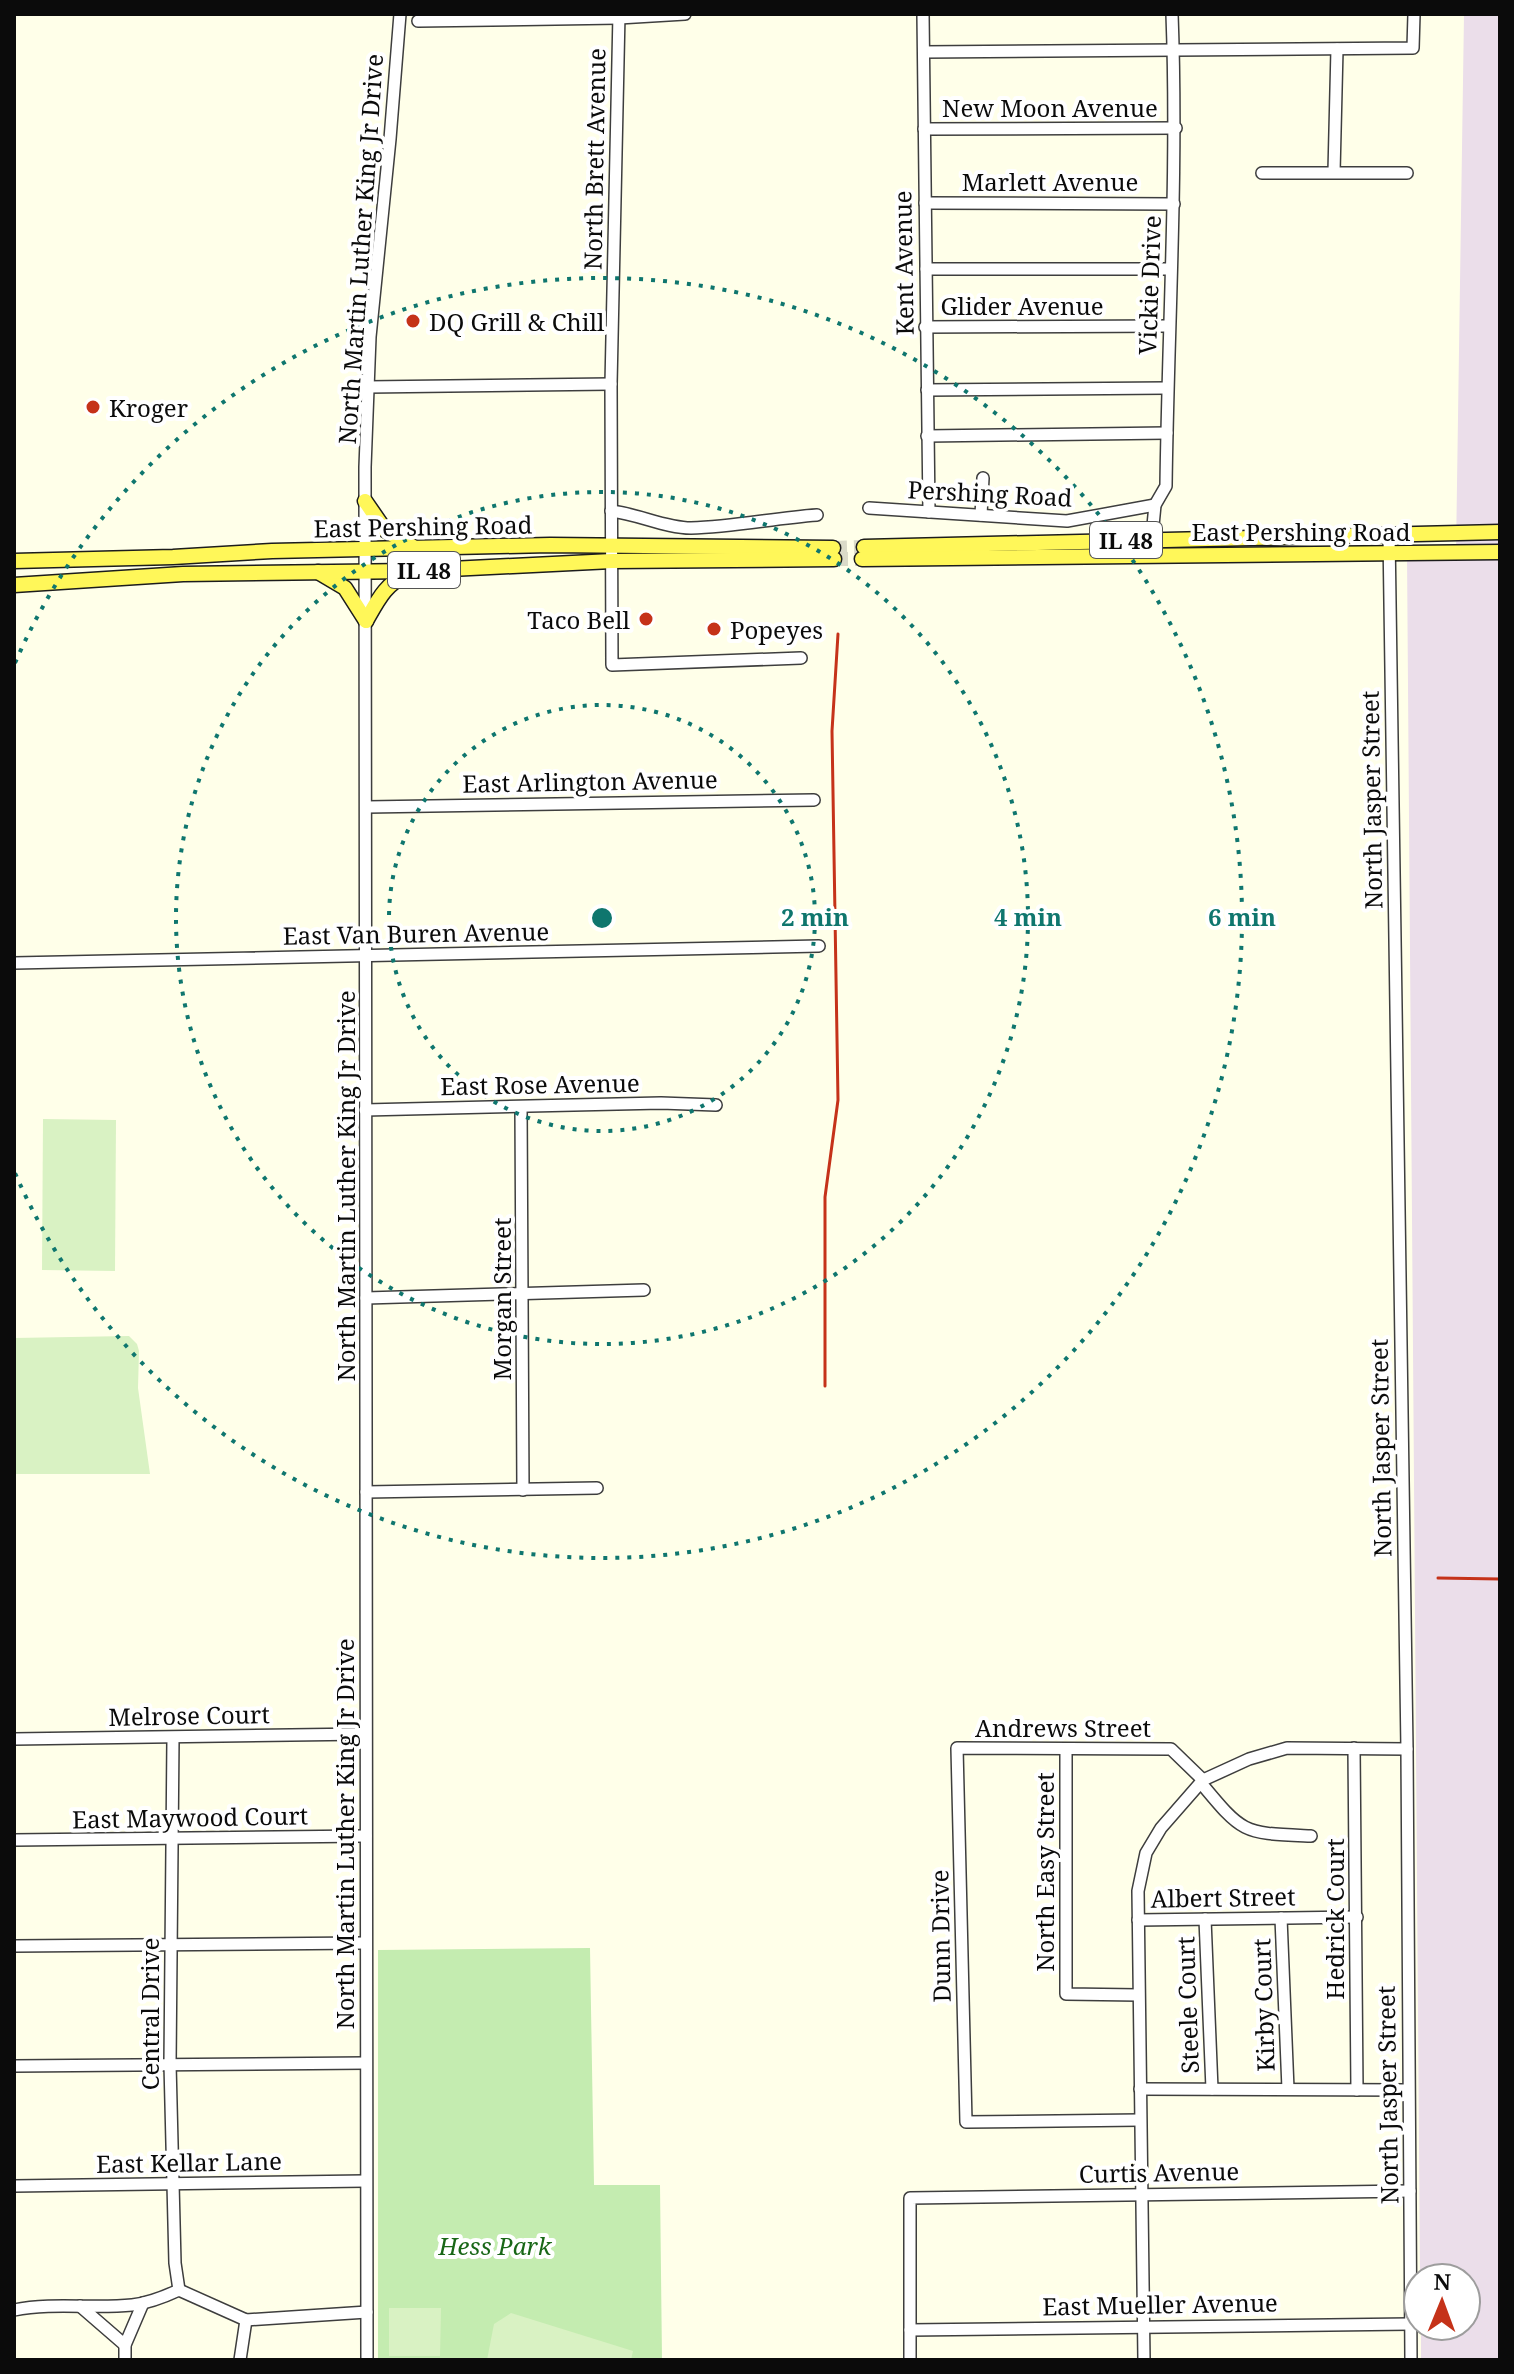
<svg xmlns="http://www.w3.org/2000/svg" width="1514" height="2374" font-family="'Noto Serif',serif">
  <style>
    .industrial { fill: #ebdeea }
    .green { fill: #c4ecb0 }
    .pitch { fill: #d9f2c3 }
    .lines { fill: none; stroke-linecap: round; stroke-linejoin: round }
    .major-tunnel { stroke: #dadac8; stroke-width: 14; stroke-dasharray: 14 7; stroke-linecap: butt }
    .minor-casing { stroke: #3e3e3e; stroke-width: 14 }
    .major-casing { stroke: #1c1c1c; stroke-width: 17 }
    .minor { stroke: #fff; stroke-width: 11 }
    .major { stroke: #fff759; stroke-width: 14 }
    .rail { stroke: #c53219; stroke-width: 3 }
    .ring { fill: none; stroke: #0f766e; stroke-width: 4; stroke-dasharray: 4 8 }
    .poi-dot { fill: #c53219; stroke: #fff; stroke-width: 3 }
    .labels { text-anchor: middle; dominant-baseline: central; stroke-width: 8; stroke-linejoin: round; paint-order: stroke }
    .shield { fill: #fff; stroke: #545454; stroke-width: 2 }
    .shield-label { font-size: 22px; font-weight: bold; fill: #0b0b0b }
    .street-label { font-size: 24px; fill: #0b0b0b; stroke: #fff }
    .poi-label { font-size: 24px; fill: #0b0b0b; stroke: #fff; text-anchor: start }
    .park-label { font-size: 24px; font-style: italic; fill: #196717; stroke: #fff }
    .centre { fill: #0f766e; stroke: #fff; stroke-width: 4 }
    .ring-label { font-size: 24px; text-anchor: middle; font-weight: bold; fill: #0f766e; stroke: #fff; stroke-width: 8; stroke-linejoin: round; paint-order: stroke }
  </style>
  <rect width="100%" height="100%" fill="#ffffe9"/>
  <path class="industrial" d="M1464 14H1500V2360H1421V2326H1466V2278H1420L1407 553 1456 552Z"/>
  <path class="green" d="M590 1948 594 2185H660L662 2360H378V1950Z"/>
  <g class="pitch">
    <path d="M43 1119 116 1120 115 1271 42 1270Z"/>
    <path d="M129 1336 137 1344 139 1351 138 1388 150 1474H14V1338Z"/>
    <path d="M389 2308H441L440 2356H389Z"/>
    <path d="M511 2313 633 2351 631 2360H487L494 2324Z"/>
  </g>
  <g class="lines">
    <g class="major-tunnel">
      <path d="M833 548 864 547"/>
      <path d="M834 559H862"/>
    </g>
    <g class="minor-casing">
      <g id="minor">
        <path d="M619 14 611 384 612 665 801 658"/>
        <path d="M923 14 929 512"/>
        <path d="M418 21 619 18 685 14"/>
        <path d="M924 52 1413 48 1414 14"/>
        <path d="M924 129 1176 128"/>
        <path d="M1334 172 1337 49"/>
        <path d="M1262 173H1407"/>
        <path d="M925 203 1174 204"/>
        <path d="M926 269H1170"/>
        <path d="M925 327 1168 326"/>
        <path d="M368 387 611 384"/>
        <path d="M927 390 1167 388"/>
        <path d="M927 436 1167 433"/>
        <path d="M869 508 1067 521 1155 505"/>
        <path d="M611 511C638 514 666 528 691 528 733 527 775 518 817 515"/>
        <path d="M981 515 983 478"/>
        <path d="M1389 535 1407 1749 1411 2360"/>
        <path d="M1151 546 1155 505 1166 486C1168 329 1178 172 1172 14"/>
        <path d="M367 807 814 800"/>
        <path d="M14 963 819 946"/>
        <path d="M521 1107 523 1490"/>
        <path d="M365 1110 661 1103 716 1105"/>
        <path d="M366 1298 644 1290"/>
        <path d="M366 1492 597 1488"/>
        <path d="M173 1738 170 2064 175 2263 179 2290"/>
        <path d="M14 1739 365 1734"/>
        <path d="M1354 1748 1357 2090"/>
        <path d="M1066 1749V1994L1138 1995"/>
        <path d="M1201 1783C1244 1835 1243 1833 1311 1836"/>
        <path d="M14 1840 366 1836"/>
        <path d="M1281 1918 1288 2089"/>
        <path d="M1205 1919 1212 2089"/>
        <path d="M1138 1920 1357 1917"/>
        <path d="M14 1946 365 1943"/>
        <path d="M14 2066 366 2063"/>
        <path d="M1140 2089 1408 2090"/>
        <path d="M1140 2120 966 2122 957 1748 1171 1749 1203 1780"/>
        <path d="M14 2186 365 2181"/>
        <path d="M80 2306 125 2345"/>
        <path d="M14 2310C53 2302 93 2309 132 2305 149 2303 164 2297 179 2290L246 2320 367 2312"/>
        <path d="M910 2330 1410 2324"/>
        <path d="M125 2360V2345L143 2303"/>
        <path d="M240 2360 246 2320"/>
        <path d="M367 2360 365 467 370 337 390 139 400 14"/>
        <path d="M910 2360V2198L1410 2191"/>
        <path d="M1144 2360 1138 1891 1146 1853 1161 1828 1203 1780 1249 1759 1287 1748 1407 1749"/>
      </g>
    </g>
    <g class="major-casing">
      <g id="major">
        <path d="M365 501 385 530 415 548"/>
        <path d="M864 547 1500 532"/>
        <path d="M862 559 1500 552"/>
        <path d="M14 561 173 557 272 551 550 545 833 548"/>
        <path d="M318 572 345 588 366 621"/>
        <path d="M14 585 183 574 411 571 612 561 834 559"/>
        <path d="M366 621C379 598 385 585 409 572"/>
      </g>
    </g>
    <use href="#minor" class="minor"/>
    <use href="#major" class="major"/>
    <g class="rail">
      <path d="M825 1386V1197L838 1100 832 731 838 634"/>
      <path d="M1438 1578 1500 1579"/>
    </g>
  </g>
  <g class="ring">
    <circle cx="602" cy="918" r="213"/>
    <circle cx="602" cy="918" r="426"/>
    <path d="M15 663A640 640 0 1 1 15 1173"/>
  </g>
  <g class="poi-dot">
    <circle cx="413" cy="321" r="8"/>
    <circle cx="93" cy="407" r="8"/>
    <circle cx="646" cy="619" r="8"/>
    <circle cx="714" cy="629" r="8"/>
  </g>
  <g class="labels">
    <g class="shield">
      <rect x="1090" y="522" width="72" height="36" rx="6"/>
      <rect x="388" y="552" width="72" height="36" rx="6"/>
    </g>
    <g class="shield-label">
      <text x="1126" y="540">IL 48</text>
      <text x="424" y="570">IL 48</text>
    </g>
    <g class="street-label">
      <text x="1050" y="107">New Moon Avenue</text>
      <text transform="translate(594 159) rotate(-89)">North Brett Avenue</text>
      <text x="1050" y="181">Marlett Avenue</text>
      <text transform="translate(360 249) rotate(-86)">North Martin Luther King Jr Drive</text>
      <text transform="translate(903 263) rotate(-91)">Kent Avenue</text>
      <text transform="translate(1149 285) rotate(-88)">Vickie Drive</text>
      <text x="1022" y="305">Glider Avenue</text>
      <text transform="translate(990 493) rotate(3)">Pershing Road</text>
      <text transform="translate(423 526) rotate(-1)">East Pershing Road</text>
      <text x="1301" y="531">East Pershing Road</text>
      <text transform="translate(590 781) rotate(-1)">East Arlington Avenue</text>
      <text transform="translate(1371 800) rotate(-91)">North Jasper Street</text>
      <text transform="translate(416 933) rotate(-1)">East Van Buren Avenue</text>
      <text transform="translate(540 1084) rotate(-1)">East Rose Avenue</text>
      <text transform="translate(345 1186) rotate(-90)">North Martin Luther King Jr Drive</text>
      <text transform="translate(501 1299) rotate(-90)">Morgan Street</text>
      <text transform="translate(1380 1448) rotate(-91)">North Jasper Street</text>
      <text transform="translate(189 1715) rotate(-1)">Melrose Court</text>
      <text x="1063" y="1727">Andrews Street</text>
      <text transform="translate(190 1817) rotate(-1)">East Maywood Court</text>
      <text transform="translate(344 1834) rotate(-90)">North Martin Luther King Jr Drive</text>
      <text transform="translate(1044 1872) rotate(-90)">North Easy Street</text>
      <text transform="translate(1223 1897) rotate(-1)">Albert Street</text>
      <text transform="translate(1334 1919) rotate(-90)">Hedrick Court</text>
      <text transform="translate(940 1936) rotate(-91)">Dunn Drive</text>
      <text transform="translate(1187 2005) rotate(-92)">Steele Court</text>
      <text transform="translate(1263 2005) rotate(-92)">Kirby Court</text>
      <text transform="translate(149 2014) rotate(-90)">Central Drive</text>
      <text transform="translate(1387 2095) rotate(-91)">North Jasper Street</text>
      <text transform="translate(189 2162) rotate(-1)">East Kellar Lane</text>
      <text transform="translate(1159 2172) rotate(-1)">Curtis Avenue</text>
      <text transform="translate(1160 2304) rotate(-1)">East Mueller Avenue</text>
    </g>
    <g class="poi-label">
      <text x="429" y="321">DQ Grill &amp; Chill</text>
      <text x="109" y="407">Kroger</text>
      <text x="630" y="619" text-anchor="end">Taco Bell</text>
      <text x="730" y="629">Popeyes</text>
    </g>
    <g class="park-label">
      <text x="495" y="2245">Hess Park</text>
    </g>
  </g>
  <circle cx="602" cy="918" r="12" class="centre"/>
  <g class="ring-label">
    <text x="815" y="926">2 min</text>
    <text x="1028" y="926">4 min</text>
    <text x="1242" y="926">6 min</text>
  </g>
  <rect width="1514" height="2374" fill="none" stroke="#0b0b0b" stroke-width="32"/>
  <g transform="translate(1442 2302) rotate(1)"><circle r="38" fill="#ffffff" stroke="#9d9d9d" stroke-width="2"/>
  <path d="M0-6L14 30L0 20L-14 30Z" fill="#c53219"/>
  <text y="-12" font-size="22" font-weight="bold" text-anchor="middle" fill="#0b0b0b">N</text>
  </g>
</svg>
